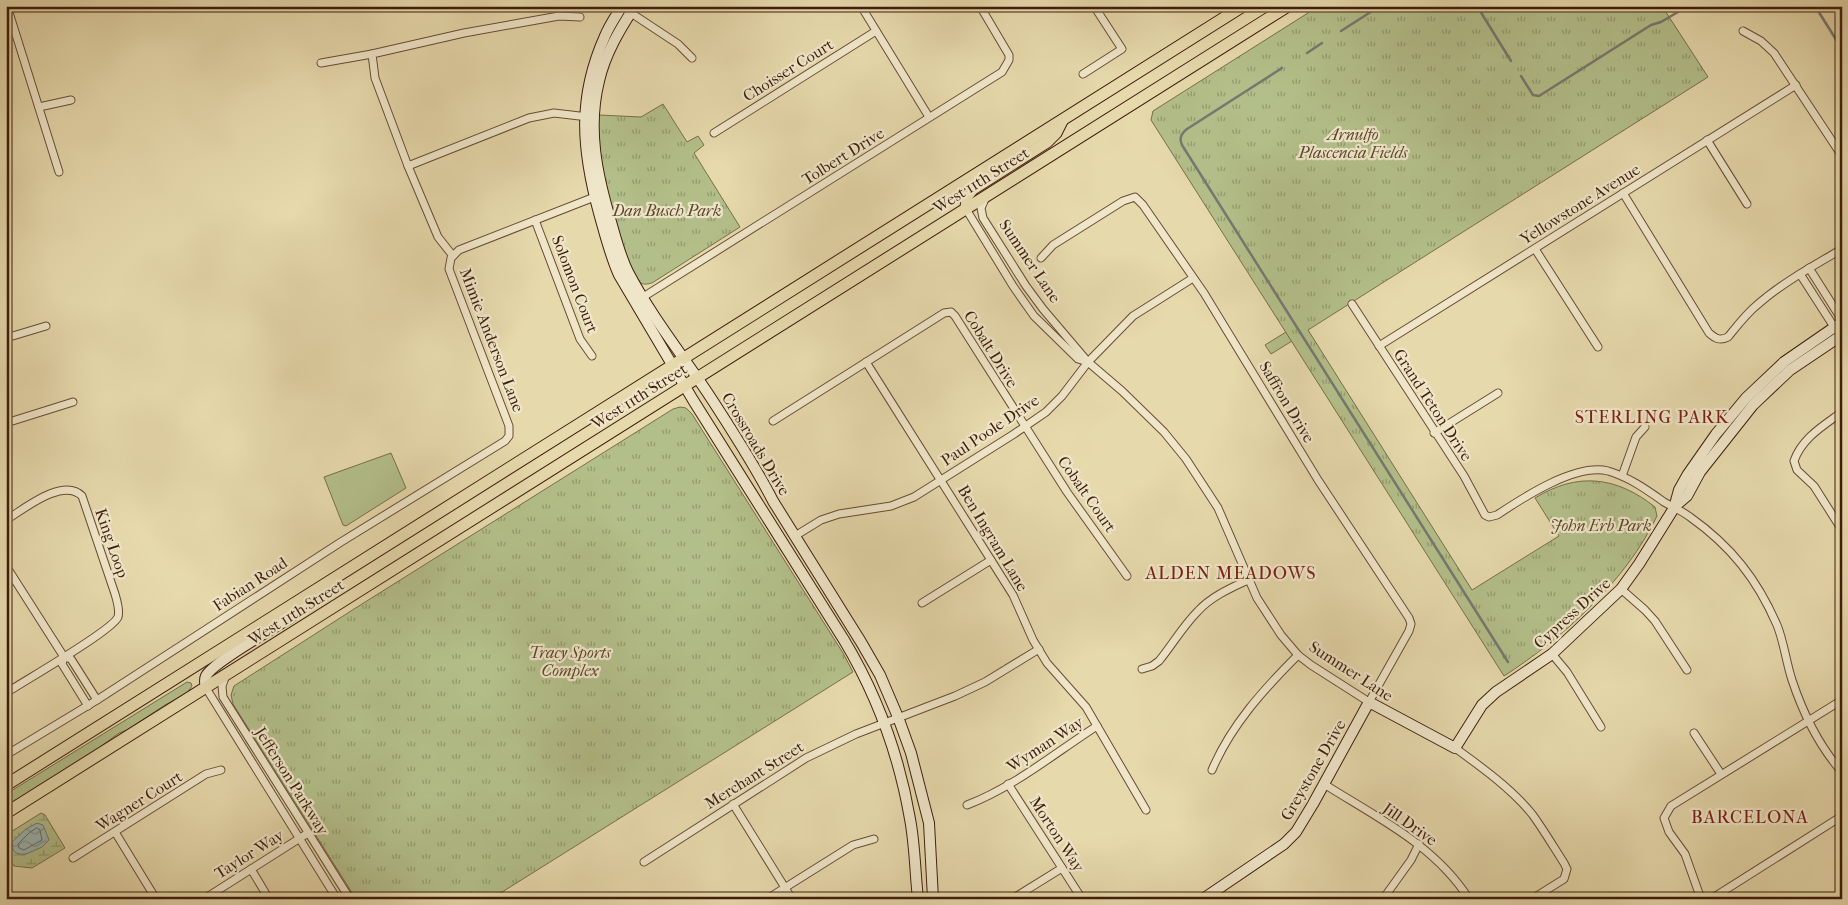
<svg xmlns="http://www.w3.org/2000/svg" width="1848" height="905" font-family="'IM FELL French Canon',serif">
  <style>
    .green { fill: #b3bf8a; stroke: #786e4a }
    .wetland { fill: url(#wetland-marsh); stroke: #786e4a }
    .park { fill: url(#park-tufts); stroke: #786e4a }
    .water { fill: url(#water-waves); stroke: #767970 }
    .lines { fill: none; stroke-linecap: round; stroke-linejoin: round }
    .shore { stroke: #6c6a60; stroke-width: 1 }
    .stream { stroke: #767970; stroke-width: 2.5 }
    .street-casing { stroke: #684c33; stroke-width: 9 }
    .secondary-casing { stroke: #3e1d0b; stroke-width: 12 }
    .primary-casing { stroke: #3e1d0b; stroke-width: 13 }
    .street { stroke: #efe6c9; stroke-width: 7 }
    .secondary { stroke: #efe6c9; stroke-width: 10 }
    .primary { stroke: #e6d9ac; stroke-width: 11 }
    .labels { text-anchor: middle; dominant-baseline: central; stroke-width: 4.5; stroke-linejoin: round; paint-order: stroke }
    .street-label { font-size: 16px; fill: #3e1d0b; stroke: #efe6c9 }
    .park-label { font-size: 16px; font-style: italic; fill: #5b462b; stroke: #efe6c9 }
    .neighbourhood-label { font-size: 18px; letter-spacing: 1px; fill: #7a1f14; stroke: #efe6c9 }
  </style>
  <defs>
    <pattern id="wetland-marsh" width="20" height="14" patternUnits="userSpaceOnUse" patternTransform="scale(1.25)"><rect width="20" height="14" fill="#b3bf8a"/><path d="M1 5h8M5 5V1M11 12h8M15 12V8" fill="none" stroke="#939b6f"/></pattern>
    <pattern id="park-tufts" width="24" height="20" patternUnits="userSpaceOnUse" patternTransform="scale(1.25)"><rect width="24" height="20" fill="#b3bf8a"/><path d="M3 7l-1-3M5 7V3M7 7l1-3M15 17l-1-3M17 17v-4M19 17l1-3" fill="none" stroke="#939b6f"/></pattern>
    <pattern id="water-waves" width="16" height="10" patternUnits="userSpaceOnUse" patternTransform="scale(1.25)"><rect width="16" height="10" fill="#9bb7b4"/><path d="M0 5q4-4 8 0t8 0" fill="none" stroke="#809491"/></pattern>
  </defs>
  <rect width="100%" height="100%" fill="#e6d9ac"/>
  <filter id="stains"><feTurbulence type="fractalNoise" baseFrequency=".004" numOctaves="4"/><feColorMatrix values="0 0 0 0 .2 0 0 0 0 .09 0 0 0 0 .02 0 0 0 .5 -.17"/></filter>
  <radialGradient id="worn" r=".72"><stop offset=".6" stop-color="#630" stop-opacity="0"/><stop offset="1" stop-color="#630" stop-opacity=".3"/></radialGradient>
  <g class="green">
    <path d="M1286 332 1292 341 1271 354 1265 345Z"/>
    <path d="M391 453 406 488 346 526 343 525 324 477Z"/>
    <path d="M187 682 191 683 192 686 187 693 165 705 127 730 119 733 96 750 6 806V795L11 791Z"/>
  </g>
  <path class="wetland" d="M41 813 45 815 65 848 32 868 14 866 6 854V835Z"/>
  <g class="park">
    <path d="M1319 6H1662L1708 77 1308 330 1472 590 1559 536 1535 498C1577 472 1616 476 1655 507L1657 516C1626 581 1563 638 1504 676L1151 120 1153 111Z"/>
    <path d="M663 104 687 142 698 136 704 145 694 153 740 227 652 283C648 284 644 285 641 283 626 274 602 174 599 154 598 141 598 127 599 115L641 117Z"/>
    <path d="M680 407 686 408 692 414 843 653 853 672 491 899H356L233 704 231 695 234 686 354 609 673 409Z"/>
  </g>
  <path class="water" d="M37 823 43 825 49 840 42 847 24 855 16 853 13 850 12 842 26 829Z"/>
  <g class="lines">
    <path class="shore" d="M37 828 40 830 42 840 24 850 19 848 18 844 29 833Z"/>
    <g class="stream">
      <path d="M1477 6 1511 61"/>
      <path d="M1815 6 1842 49"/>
      <path d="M1341 31 1380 6"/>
      <path d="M1307 53 1322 43"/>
      <path d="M1282 68 1187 129C1181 134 1179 138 1182 145L1508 662"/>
      <path d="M1521 76 1533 95 1539 96 1651 25 1661 22 1688 6"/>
    </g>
    <g class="street-casing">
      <g id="street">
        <path d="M7 6 59 172"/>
        <path d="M861 6 929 117"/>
        <path d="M628 11 678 44 692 58"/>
        <path d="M1743 31 1761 41 1774 53 1842 156"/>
        <path d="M321 63 372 54"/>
        <path d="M1083 74 1122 49 1094 6"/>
        <path d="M39 107 71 100"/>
        <path d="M714 133 876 31"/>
        <path d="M1707 140 1747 204"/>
        <path d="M408 166 529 118 554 113 588 117"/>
        <path d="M1623 193 1709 333C1716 339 1720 341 1728 337 1737 326 1746 314 1757 305 1782 283 1813 266 1842 249"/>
        <path d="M985 199 981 208 983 218 1026 286 1043 309 1088 362 1122 391 1164 432 1186 459 1218 508 1257 598 1281 635 1298 655 1311 665 1369 702 1409 631 1411 624 1409 618 1318 480 1204 293 1143 205 1135 197 1123 201 1053 245 1041 258"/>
        <path d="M966 209 1013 286 1034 316 1078 359 1088 362"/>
        <path d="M535 220 580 339 592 356"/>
        <path d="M1535 249 1598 347"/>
        <path d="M453 256 438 237 408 166 375 78 372 54 464 33 559 16 580 17"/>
        <path d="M1809 268 1842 320"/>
        <path d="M1800 274 1836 330"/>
        <path d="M640 299 1002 72 1009 60V55L980 6"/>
        <path d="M1352 304 1464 476 1485 515 1489 517 1497 515C1524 497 1576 463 1608 471 1629 477 1647 490 1664 502 1673 507 1682 511 1690 517 1731 546 1757 579 1777 625 1784 642 1786 662 1792 680 1803 713 1819 746 1842 772"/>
        <path d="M6 338 46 326"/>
        <path d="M1379 346 1796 85"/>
        <path d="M866 362 1013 595 1033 640 1047 663 1086 707 1146 810"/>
        <path d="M1842 412C1823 426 1802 438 1794 461L1797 470 1814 486 1842 530"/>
        <path d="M773 421 944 313 951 312 955 316 1067 492 1127 576"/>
        <path d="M6 423 73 402"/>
        <path d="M1434 433 1498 393"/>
        <path d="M1622 476 1636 437 1645 427"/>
        <path d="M6 520C24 509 63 477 82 496L115 594C117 601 120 610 118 617 112 631 24 681 6 693"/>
        <path d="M795 536 821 520 839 514 891 506 914 497 1014 434 1046 412 1062 396 1088 362 1133 316 1193 278"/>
        <path d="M6 566 64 657 71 659 97 700"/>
        <path d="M1621 589 1645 610 1655 621 1687 670"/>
        <path d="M922 603 991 560"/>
        <path d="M1552 654 1567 672 1601 727"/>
        <path d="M64 657 62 664 88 706"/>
        <path d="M1142 669 1152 666 1159 661C1172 645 1183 626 1198 611 1212 596 1231 588 1248 580"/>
        <path d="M226 675 222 686 223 697 350 899"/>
        <path d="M206 688 337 899"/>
        <path d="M1694 733 1721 774"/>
        <path d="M1455 748C1480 766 1512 789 1532 814 1543 829 1553 846 1564 863L1567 869 1564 879 1532 899"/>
        <path d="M6 755 97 700 341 542 505 441 509 436V426L449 269 451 258 459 250 597 196"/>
        <path d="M1212 770C1231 725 1264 689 1298 655"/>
        <path d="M1008 784 1082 899"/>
        <path d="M1324 784C1376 817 1435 845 1469 899"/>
        <path d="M733 804 792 899"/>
        <path d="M967 805C1014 787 1055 753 1097 726"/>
        <path d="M115 832 156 899"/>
        <path d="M73 858 206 774 221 770"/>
        <path d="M644 862 806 758 856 734 955 696 985 682 1039 649"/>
        <path d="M251 869 269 899"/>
        <path d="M204 899 308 833"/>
        <path d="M767 899 853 845 874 839"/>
        <path d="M1012 899 1062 868"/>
        <path d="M1383 899 1411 860 1419 844"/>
        <path d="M1701 899 1685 854 1669 832 1664 818 1671 806 1842 700"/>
        <path d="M1711 899 1842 816"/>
      </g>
    </g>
    <g class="secondary-casing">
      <g id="secondary">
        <path d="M622 6C616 16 609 26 605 36 577 98 582 150 599 213 605 234 610 255 619 275L693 400 844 640C877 695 899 755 910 819 915 845 915 872 918 899"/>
        <path d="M635 6C620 29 605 54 599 81 587 129 597 175 611 222 616 239 620 256 628 272 650 314 680 352 707 392 730 427 754 464 773 501L861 642 880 675 898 717 911 753 929 823 933 899"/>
        <path d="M1674 507 1687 496 1700 472 1753 405 1790 370 1842 335"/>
        <path d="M206 688C205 684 204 680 206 676 212 663 274 628 290 618L297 612 309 595"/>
        <path d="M1203 899 1284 844 1296 832 1313 804 1369 702 1455 748 1482 705 1496 692 1552 654 1621 589 1639 564 1674 508 1679 490 1688 474 1716 434 1746 398 1784 362 1842 322"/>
      </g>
    </g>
    <g class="primary-casing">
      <g id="primary">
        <path d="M966 209 967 196 973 189 1047 142 1056 133 1062 121"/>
        <path d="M6 785 1243 6"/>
        <path d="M6 813 1288 6"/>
      </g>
    </g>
    <use href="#street" class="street"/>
    <use href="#secondary" class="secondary"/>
    <use href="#primary" class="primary"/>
  </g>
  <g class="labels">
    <g class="street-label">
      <text transform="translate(788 70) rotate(-32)">Choisser Court</text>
      <text transform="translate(843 156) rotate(-32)">Tolbert Drive</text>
      <text transform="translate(981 180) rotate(-32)">West 11th Street</text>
      <text transform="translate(1580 204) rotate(-32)">Yellowstone Avenue</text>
      <text transform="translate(1030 261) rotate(56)">Summer Lane</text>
      <text transform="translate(575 284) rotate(69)">Solomon Court</text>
      <text transform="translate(492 340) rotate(69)">Mimie Anderson Lane</text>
      <text transform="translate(991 349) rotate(58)">Cobalt Drive</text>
      <text transform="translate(639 396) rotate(-32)">West 11th Street</text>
      <text transform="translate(1287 402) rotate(59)">Saffron Drive</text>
      <text transform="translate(1433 405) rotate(57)">Grand Teton Drive</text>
      <text transform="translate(990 430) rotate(-34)">Paul Poole Drive</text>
      <text transform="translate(756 444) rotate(59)">Crossroads Drive</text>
      <text transform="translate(1087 494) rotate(55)">Cobalt Court</text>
      <text transform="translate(993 538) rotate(59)">Ben Ingram Lane</text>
      <text transform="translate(112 543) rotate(71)">King Loop</text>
      <text transform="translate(250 584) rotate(-33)">Fabian Road</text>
      <text transform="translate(296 612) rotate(-32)">West 11th Street</text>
      <text transform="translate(1572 613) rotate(-42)">Cypress Drive</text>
      <text transform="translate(1351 671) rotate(33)">Summer Lane</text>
      <text transform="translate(1045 744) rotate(-33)">Wyman Way</text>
      <text transform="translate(1313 770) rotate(-60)">Greystone Drive</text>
      <text transform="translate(754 775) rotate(-32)">Merchant Street</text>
      <text transform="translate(292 781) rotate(58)">Jefferson Parkway</text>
      <text transform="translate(139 801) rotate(-32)">Wagner Court</text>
      <text transform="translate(1410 824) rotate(35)">Jill Drive</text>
      <text transform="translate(1057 834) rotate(57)">Morton Way</text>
      <text transform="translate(249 854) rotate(-32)">Taylor Way</text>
    </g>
    <g class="park-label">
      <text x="1353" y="134">Arnulfo<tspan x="1353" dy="18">Plascencia Fields</tspan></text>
      <text x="667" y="210">Dan Busch Park</text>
      <text x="1601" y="525">John Erb Park</text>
      <text x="570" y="652">Tracy Sports<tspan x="570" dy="18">Complex</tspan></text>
    </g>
    <g class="neighbourhood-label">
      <text x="1652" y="417">STERLING PARK</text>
      <text x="1231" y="573">ALDEN MEADOWS</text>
      <text x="1750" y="817">BARCELONA</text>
    </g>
  </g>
  <rect width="1848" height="905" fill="none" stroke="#e6d9ac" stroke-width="25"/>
  <rect x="8" y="8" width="1833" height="890" fill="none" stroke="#3e1d0b" stroke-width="2.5"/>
  <rect x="12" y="12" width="1823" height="880" fill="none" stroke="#3e1d0b"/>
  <rect width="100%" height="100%" filter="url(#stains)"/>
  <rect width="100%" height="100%" fill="url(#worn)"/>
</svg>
